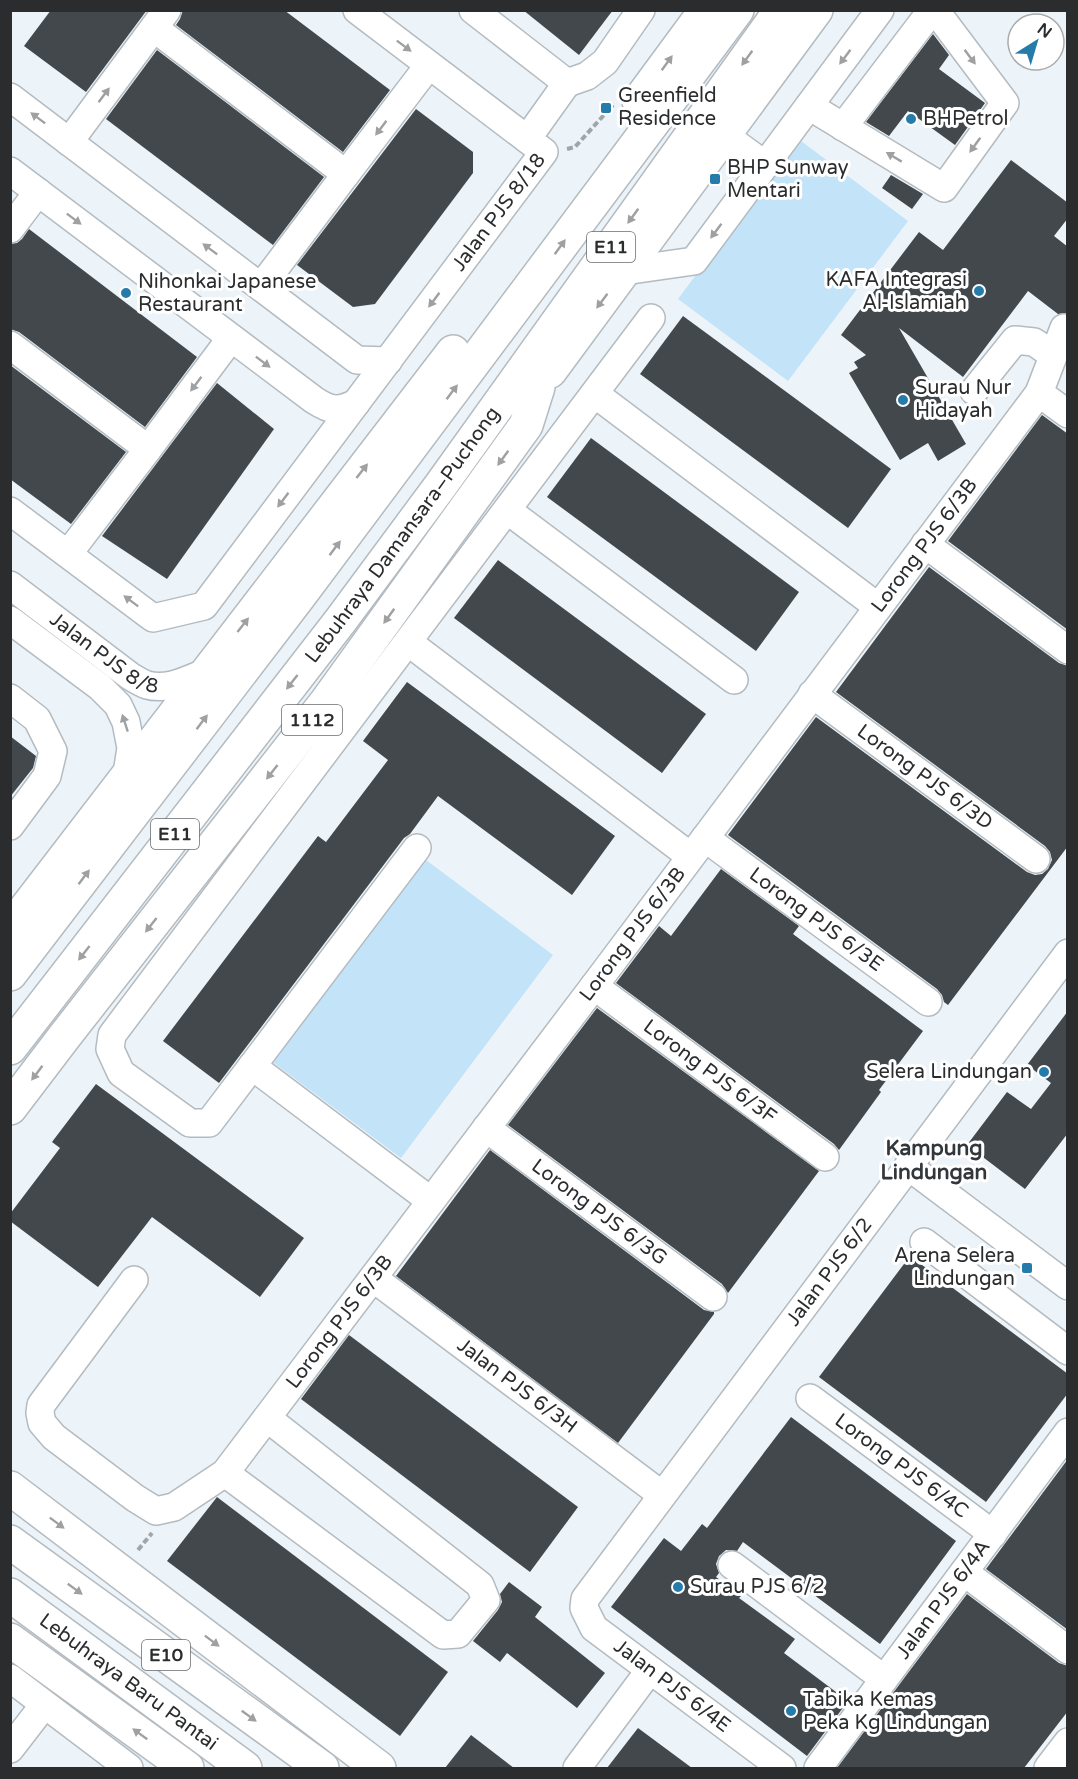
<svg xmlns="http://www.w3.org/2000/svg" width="1078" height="1779" font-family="'Varela Round',sans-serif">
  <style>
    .green { fill: #c3e3f9 }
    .building { fill: #42484c }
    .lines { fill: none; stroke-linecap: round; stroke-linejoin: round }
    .minor-casing { stroke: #b4bbc0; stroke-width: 30 }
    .highway-casing { stroke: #b4bbc0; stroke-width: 36 }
    .path { stroke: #a0a5a9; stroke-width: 4; stroke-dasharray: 6 3; stroke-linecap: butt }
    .minor { stroke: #fff; stroke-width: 27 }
    .highway { stroke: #fff; stroke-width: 33 }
    .oneway { fill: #9fa0a1 }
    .poi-dot { fill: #257baa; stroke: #fff; stroke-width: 2 }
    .labels { text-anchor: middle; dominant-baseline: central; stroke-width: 6; stroke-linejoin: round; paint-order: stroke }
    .shield { fill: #fff; stroke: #6a6b6d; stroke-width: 1.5 }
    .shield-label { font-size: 18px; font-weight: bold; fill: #2a2c2e }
    .poi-label { font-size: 20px; fill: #2a2c2e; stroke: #fff; text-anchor: start }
    .street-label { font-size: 20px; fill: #2a2c2e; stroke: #fff }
    .neighbourhood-label { font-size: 21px; font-weight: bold; fill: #31373b; stroke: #fff }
  </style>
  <rect width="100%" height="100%" fill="#ecf4f9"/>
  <g class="green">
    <path d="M797 138 908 221 788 381 678 299Z"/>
    <path d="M422 857 553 955 401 1158 270 1060Z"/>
  </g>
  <g class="building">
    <path d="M51 10H147L86 92 24 46Z"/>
    <path d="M183 10H284L390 90 343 152 176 25 180 19Z"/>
    <path d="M523 10H613L579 55Z"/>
    <path d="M933 34 949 55 939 69 985 103 955 145 908 111 889 136 866 122Z"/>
    <path d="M157 50 324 177 273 245 106 119Z"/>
    <path d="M416 109 473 152V173L375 304 353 307 297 265Z"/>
    <path d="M1011 160 1068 203V218L1054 236 1068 247V313L1058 314 1028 291 963 377 899 328 966 444 938 461 928 443 900 460 849 373 858 368 854 362 866 355 841 335 919 232 943 250Z"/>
    <path d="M891 175 923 194 912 209 882 188Z"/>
    <path d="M29 229 197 357 145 427 19 332 10 329V244L17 243 22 239Z"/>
    <path d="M683 316 891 469 848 528 640 374Z"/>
    <path d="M10 365 126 452 71 524 10 479Z"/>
    <path d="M217 383 274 429 167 579 102 536Z"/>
    <path d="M1042 415 1068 434V630L948 541Z"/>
    <path d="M591 438 799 592 756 651 547 497Z"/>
    <path d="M498 560 706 714 662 773 454 618Z"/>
    <path d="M929 567 1059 663 1068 666V846L948 1005 944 1002 942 995 937 989 728 835 816 717 1027 872 1035 875 1042 874 1048 869 1052 860 1050 852 1045 846 836 692Z"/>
    <path d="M407 682 615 836 572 895 438 796 410 834 404 838 219 1083 163 1041 318 836 326 842 388 760 363 741Z"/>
    <path d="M10 736 36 756 33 768 10 797Z"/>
    <path d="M721 869 799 926 793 934 923 1031 879 1090 881 1092 839 1150 834 1144 616 983 659 926 671 936Z"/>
    <path d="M597 1008 819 1171 728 1293 722 1284 508 1125Z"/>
    <path d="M1068 1011V1133L1025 1189 967 1145 1007 1092 1031 1109 1051 1083 1027 1065Z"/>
    <path d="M96 1084 304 1238 260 1297 152 1217 98 1287 10 1221V1214L60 1148 52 1142Z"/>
    <path d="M490 1150 704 1310 714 1312V1314L618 1443 396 1276Z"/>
    <path d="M910 1256 1068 1374V1393L986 1502 819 1377Z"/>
    <path d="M349 1335 578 1507 530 1572 301 1399Z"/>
    <path d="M791 1417 956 1541 880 1644 743 1542 737 1551 726 1550 719 1556 716 1564 719 1573 716 1577 741 1596 739 1598 795 1639 784 1653 848 1701 807 1756 611 1607 664 1538 681 1551 702 1524 707 1528Z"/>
    <path d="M1068 1459V1630L986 1569Z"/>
    <path d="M217 1497 448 1672 400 1736 167 1561Z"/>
    <path d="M509 1582 542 1607 535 1617 605 1673 577 1708 507 1653 500 1662 473 1641 498 1610 502 1602 500 1594Z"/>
    <path d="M967 1594 1059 1663 1068 1666V1711L1024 1768H837Z"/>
    <path d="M638 1728 692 1768H607Z"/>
    <path d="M471 1735 514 1768H445Z"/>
  </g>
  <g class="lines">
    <g class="minor-casing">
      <g id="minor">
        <path d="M473 10 567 83 587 76 605 62 641 10"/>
        <path d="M154 28 346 174 261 287"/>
        <path d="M10 97 357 360 388 361"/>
        <path d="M809 106 944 188 1005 103 935 10"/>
        <path d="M843 127 932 10"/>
        <path d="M724 135 765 165"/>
        <path d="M527 139 567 83"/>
        <path d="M69 142 167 10"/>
        <path d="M10 171 314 400C331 411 338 412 356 403"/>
        <path d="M346 174 429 65"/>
        <path d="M10 229 38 192"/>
        <path d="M624 271 694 261 880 10"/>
        <path d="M10 345 148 449 68 554"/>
        <path d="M974 391 1015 340 1034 342 1053 355"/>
        <path d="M1039 393 1068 414"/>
        <path d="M595 394 878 607"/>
        <path d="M148 449 231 338"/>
        <path d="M507 510 734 680"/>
        <path id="s1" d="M10 511 153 618 204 606 544 152 357 10"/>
        <path d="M925 544 1068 650"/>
        <path id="s2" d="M10 585 130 676C135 679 141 683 147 685 168 691 189 679 207 672"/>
        <path d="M10 620 100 687 118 705 126 722 131 748 126 780"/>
        <path d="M408 642 690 856"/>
        <path id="s3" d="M812 694 1036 859"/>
        <path d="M10 698 37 719 53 751 47 776 10 826"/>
        <path id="s4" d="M705 838 928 1002"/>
        <path d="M417 848 209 1123H190L121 1073 110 1049 112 1035 651 318"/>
        <path id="s5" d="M594 986 825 1157"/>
        <path d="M252 1066 431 1201"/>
        <path id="s6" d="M486 1128 713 1297"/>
        <path d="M908 1166 1068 1286"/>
        <path d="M924 1242 1068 1351"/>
        <path id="s7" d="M373 1278 662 1495"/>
        <path id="s8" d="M134 1280 41 1405 40 1413 42 1423 54 1437 135 1498 156 1511 174 1507 225 1473 594 986 1039 393 1064 328"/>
        <path id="s9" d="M810 1398 993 1534"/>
        <path d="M225 1473 443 1635 458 1634 486 1600 480 1585 267 1418"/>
        <path d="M732 1565 884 1679"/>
        <path d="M964 1572 1068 1650"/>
        <path d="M10 1678 129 1768"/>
        <path d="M10 1749 44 1705"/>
        <path d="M577 1768 650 1670"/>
        <path id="s10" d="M782 1768 594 1628 584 1608 585 1599 1068 953"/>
        <path id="s11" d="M818 1768 1068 1432"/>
        <path d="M1048 1768 1068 1742"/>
      </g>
    </g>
    <g class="highway-casing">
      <g id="highway">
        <path d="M639 101 706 10"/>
        <path d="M550 371 816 10"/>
        <path d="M10 929 453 352"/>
        <path d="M10 974 300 595 737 10"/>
        <path id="s12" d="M10 1048 341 620 441 485 781 10"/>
        <path d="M10 1108 64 1037 327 701 526 425 538 387"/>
        <path d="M10 1488 379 1768"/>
        <path d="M10 1542 322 1768"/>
        <path id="s13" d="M10 1595 245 1768"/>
        <path d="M10 1640 187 1768"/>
      </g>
    </g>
    <g class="path">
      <path d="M567 149 575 147 613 105"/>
      <path d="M138 1550 152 1533"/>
    </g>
    <use href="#minor" class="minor"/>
    <use href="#highway" class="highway"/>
  </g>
  <defs><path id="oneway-solid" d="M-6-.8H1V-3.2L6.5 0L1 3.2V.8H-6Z" transform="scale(1.5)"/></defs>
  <g class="oneway">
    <use href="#oneway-solid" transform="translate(404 46) rotate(37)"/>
    <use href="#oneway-solid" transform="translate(845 57) rotate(127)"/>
    <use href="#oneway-solid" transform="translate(970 57) rotate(53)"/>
    <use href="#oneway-solid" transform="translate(747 58) rotate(126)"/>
    <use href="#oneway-solid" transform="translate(667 63) rotate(-54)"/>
    <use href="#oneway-solid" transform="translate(104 95) rotate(-53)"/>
    <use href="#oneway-solid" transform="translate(38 118) rotate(-143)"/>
    <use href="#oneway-solid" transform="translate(381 128) rotate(127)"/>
    <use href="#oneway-solid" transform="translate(975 145) rotate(126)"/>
    <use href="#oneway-solid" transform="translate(894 157) rotate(-149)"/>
    <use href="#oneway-solid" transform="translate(633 216) rotate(126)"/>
    <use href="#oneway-solid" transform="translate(74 219) rotate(37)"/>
    <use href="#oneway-solid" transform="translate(716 231) rotate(127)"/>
    <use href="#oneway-solid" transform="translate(560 247) rotate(-54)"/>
    <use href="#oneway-solid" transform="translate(210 249) rotate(-143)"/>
    <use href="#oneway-solid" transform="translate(434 300) rotate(127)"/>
    <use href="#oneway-solid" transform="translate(602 301) rotate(127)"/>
    <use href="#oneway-solid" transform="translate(263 362) rotate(37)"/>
    <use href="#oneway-solid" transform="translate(196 384) rotate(127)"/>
    <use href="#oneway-solid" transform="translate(452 392) rotate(-53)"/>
    <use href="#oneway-solid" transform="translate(503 458) rotate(126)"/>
    <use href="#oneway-solid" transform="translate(362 471) rotate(-52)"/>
    <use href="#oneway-solid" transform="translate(283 500) rotate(127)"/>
    <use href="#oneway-solid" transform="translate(335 548) rotate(-53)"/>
    <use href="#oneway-solid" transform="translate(131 601) rotate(-143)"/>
    <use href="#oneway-solid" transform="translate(389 616) rotate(126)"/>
    <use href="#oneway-solid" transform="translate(243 625) rotate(-52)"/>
    <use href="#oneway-solid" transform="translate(292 682) rotate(128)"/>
    <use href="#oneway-solid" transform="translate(202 722) rotate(-53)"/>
    <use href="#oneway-solid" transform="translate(125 723) rotate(-108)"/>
    <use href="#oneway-solid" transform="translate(272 772) rotate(128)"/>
    <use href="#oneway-solid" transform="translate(84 877) rotate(-53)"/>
    <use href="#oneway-solid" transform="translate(151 925) rotate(128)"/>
    <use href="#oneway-solid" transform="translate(84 953) rotate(128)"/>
    <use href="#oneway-solid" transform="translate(37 1073) rotate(127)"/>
    <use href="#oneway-solid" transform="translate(57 1523) rotate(37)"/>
    <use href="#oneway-solid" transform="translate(75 1589) rotate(36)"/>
    <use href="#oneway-solid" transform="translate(212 1641) rotate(37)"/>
    <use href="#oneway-solid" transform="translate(249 1716) rotate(36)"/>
    <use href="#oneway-solid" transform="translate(140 1734) rotate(-144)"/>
  </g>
  <g class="poi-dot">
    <rect x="600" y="102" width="12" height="12" rx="3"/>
    <circle cx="911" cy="119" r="6"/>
    <rect x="709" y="173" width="12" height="12" rx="3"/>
    <circle cx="979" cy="291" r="6"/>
    <circle cx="126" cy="293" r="6"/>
    <circle cx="903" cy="400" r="6"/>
    <circle cx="1044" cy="1072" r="6"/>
    <rect x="1021" y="1262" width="12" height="12" rx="3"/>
    <circle cx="678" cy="1587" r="6"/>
    <circle cx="791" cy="1711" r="6"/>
  </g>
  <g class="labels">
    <g class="shield">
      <rect x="587" y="232" width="48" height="30" rx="4.5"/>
      <rect x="282" y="705" width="60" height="30" rx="4.5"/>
      <rect x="151" y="819" width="48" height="30" rx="4.5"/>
      <rect x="142" y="1640" width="48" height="30" rx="4.5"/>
    </g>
    <g class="shield-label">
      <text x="611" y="247">E11</text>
      <text x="312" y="720">1112</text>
      <text x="175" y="834">E11</text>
      <text x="166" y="1655">E10</text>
    </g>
    <g class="poi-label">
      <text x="618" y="96">Greenfield<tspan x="618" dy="23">Residence</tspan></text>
      <text x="923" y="119">BHPetrol</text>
      <text x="727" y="168">BHP Sunway<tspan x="727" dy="23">Mentari</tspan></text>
      <text x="967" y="280" text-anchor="end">KAFA Integrasi<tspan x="967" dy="23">Al-Islamiah</tspan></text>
      <text x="138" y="282">Nihonkai Japanese<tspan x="138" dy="23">Restaurant</tspan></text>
      <text x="915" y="388">Surau Nur<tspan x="915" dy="23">Hidayah</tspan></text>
      <text x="1032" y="1072" text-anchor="end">Selera Lindungan</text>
      <text x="1015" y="1256" text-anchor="end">Arena Selera<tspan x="1015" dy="23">Lindungan</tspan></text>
      <text x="690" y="1587">Surau PJS 6/2</text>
      <text x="803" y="1700">Tabika Kemas<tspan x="803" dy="23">Peka Kg Lindungan</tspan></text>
    </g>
    <g class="street-label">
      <text stroke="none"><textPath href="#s1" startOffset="723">Jalan PJS 8/18</textPath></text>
      <text stroke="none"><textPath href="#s12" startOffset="646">Lebuhraya Damansara–Puchong</textPath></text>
      <text stroke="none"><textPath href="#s8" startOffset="1560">Lorong PJS 6/3B</textPath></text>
      <text stroke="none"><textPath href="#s2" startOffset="117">Jalan PJS 8/8</textPath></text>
      <text stroke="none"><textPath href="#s3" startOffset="140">Lorong PJS 6/3D</textPath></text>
      <text stroke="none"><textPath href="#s4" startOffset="138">Lorong PJS 6/3E</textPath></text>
      <text stroke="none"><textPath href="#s8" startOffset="1074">Lorong PJS 6/3B</textPath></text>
      <text stroke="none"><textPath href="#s5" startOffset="144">Lorong PJS 6/3F</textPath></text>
      <text stroke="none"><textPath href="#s6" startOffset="141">Lorong PJS 6/3G</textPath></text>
      <text stroke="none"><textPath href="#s10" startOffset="674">Jalan PJS 6/2</textPath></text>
      <text stroke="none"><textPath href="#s8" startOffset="588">Lorong PJS 6/3B</textPath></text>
      <text stroke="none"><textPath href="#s7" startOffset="180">Jalan PJS 6/3H</textPath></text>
      <text stroke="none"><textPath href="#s9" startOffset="114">Lorong PJS 6/4C</textPath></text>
      <text stroke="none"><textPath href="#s11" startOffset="210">Jalan PJS 6/4A</textPath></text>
      <text stroke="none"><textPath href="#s13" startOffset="147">Lebuhraya Baru Pantai</textPath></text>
      <text transform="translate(672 1686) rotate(37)">Jalan PJS 6/4E</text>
    </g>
    <g class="neighbourhood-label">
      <text x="934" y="1148">Kampung<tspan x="934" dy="24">Lindungan</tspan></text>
    </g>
  </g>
  <rect width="1078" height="1779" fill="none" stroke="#2a2c2e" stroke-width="24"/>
  <g transform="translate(1036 42) rotate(37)"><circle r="28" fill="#ffffff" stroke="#aaabab" stroke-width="1.5"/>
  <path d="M0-4.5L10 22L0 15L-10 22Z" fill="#257baa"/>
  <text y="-9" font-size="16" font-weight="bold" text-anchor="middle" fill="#2a2c2e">N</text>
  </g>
</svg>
